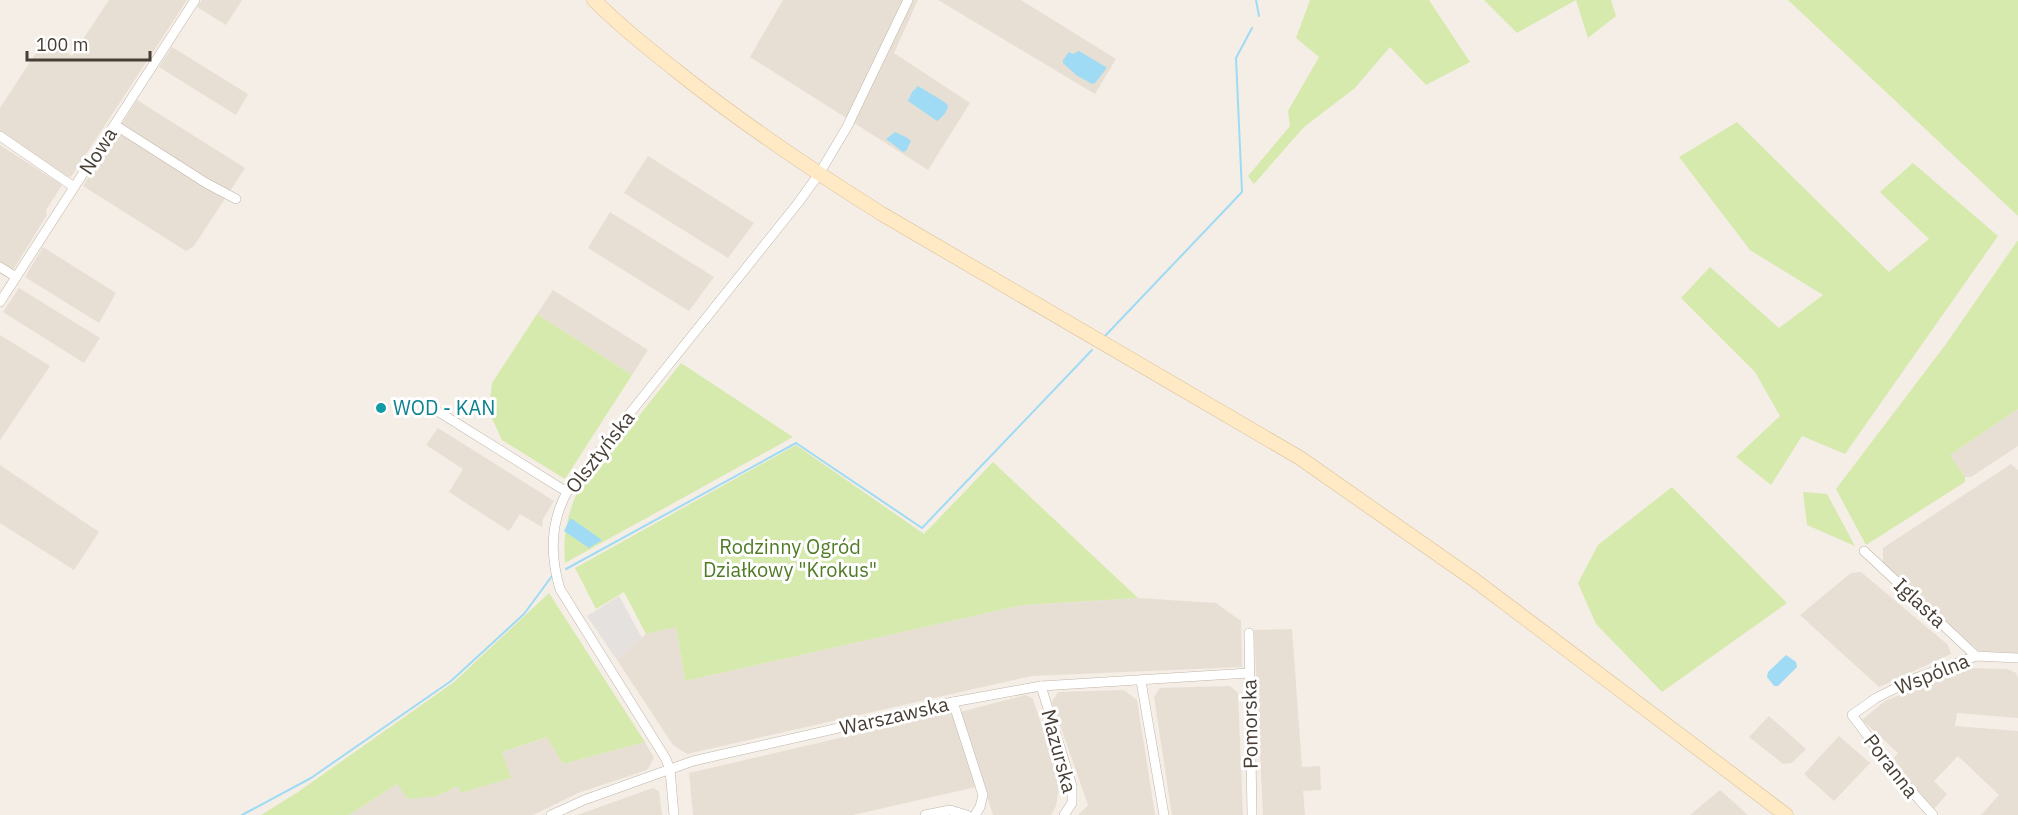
<svg xmlns="http://www.w3.org/2000/svg" width="2018" height="815" font-family="'IBM Plex Sans',sans-serif">
	<rect width="100%" height="100%" fill="#f4eee6"/>
	<g fill="#e8dfd4">
		<path d="M109,0H187L71,177L66,176L0,132V108L45,39L72,56Z"/>
		<path d="M202,0H242L226,25L197,7Z"/>
		<path d="M783,0H918L894,53L970,103L928,170L750,57Z"/>
		<path d="M938,0H1021L1116,59L1095,94Z"/>
		<path d="M172,47L248,94L236,115L159,67Z"/>
		<path d="M137,100L245,168L194,246L186,251L83,186Z"/>
		<path d="M0,145L62,185L46,210L47,215L13,270L0,262Z"/>
		<path d="M648,156L754,223L728,258L624,193Z"/>
		<path d="M610,212L714,277L689,311L588,248Z"/>
		<path d="M43,247L116,293L99,323L25,277Z"/>
		<path d="M19,288L100,338L84,363L3,312Z"/>
		<path d="M553,290L648,350L632,375L537,314Z"/>
		<path d="M0,335L50,366L0,440Z"/>
		<path d="M2018,409V446L1971,477H1965L1950,455Z"/>
		<path d="M438,428L554,501L543,519L542,527L520,514L509,531L449,492L463,469L426,445Z"/>
		<path d="M2011,464L2018,470V653L1979,651L1883,564V548Z"/>
		<path d="M0,465L99,532L74,570L0,523Z"/>
		<path d="M1861,572L1948,645L1951,654L1879,687L1800,615L1851,573Z"/>
		<path d="M1138,598L1216,603L1241,621L1242,667L1031,676L687,754L673,745L617,660L646,634L676,627L685,681L1023,605Z"/>
		<path d="M1292,629L1302,767L1320,766L1321,790L1303,791L1305,815H1263L1254,630Z"/>
		<path d="M1965,668L2007,669L2016,673L2018,679V718L1957,713L1955,726L2018,731V815H1981L1999,795L1958,756L1934,781L1947,794L1934,809L1890,762L1898,753L1862,720L1885,701Z"/>
		<path d="M1230,686L1238,693L1243,815H1172L1154,697L1160,688Z"/>
		<path d="M1124,690L1137,700L1155,815H1078L1088,805L1052,702L1058,692Z"/>
		<path d="M1026,695L1033,699L1060,782L1056,806L1051,815H993L960,712Z"/>
		<path d="M952,712L976,787L853,815H693L689,773Z"/>
		<path d="M1769,716L1806,749L1792,763L1783,764L1749,737Z"/>
		<path d="M1839,736L1870,763L1834,801L1804,774Z"/>
		<path d="M548,737L563,764L645,742L654,758L647,770L578,793L533,815H349L397,784L437,796L458,786L461,793L510,778L502,752Z"/>
		<path d="M653,788L659,791L662,815H577Z"/>
		<path d="M1720,790L1748,815H1690Z"/>
	</g>
	<g fill="#d6eaad">
		<path d="M1310,0H1429L1470,62L1426,85L1390,47L1355,88L1304,127L1254,184L1248,176L1290,126L1288,111L1319,57L1296,38Z"/>
		<path d="M1484,0H1611L1616,16L1588,38L1576,0L1517,33Z"/>
		<path d="M1788,0H2018V216Z"/>
		<path d="M1737,122L1889,272L1929,239L1880,192L1913,163L1998,236L1845,454L1802,436L1771,485L1736,457L1780,416L1755,372L1681,298L1710,267L1779,328L1823,295L1750,250L1679,157Z"/>
		<path d="M2018,240V409L1950,455L1965,477V482L1866,545L1836,489L1946,344Z"/>
		<path d="M537,314L632,375L565,479L502,440L489,412L492,383Z"/>
		<path d="M681,363L793,437L565,563C563,536 566,520 576,495Z"/>
		<path d="M796,445L924,534L993,462L1138,598L1023,605L685,681L676,627L646,634L624,592L596,609L575,568Z"/>
		<path d="M1672,487L1787,603L1662,692L1596,624L1578,583L1598,545Z"/>
		<path d="M1803,492L1827,494L1855,546L1807,525Z"/>
		<path d="M549,593L645,742L563,764L547,737L502,752L511,778L461,793L458,786L437,796L408,799L397,784L349,815H261L298,792L454,682Z"/>
	</g>
	<path fill="#e5e1de" d="M619,596L642,638L617,660L587,616Z"/>
	<g fill="#9fdbf4">
		<path d="M1079,51L1106,67V69L1095,83L1092,84L1076,75L1063,63V60L1069,52L1073,54Z"/>
		<path d="M918,86L946,103L948,106C946,113 943,117 937,121L908,101L912,92Z"/>
		<path d="M895,132L906,137L911,141L906,151L903,152L886,139Z"/>
		<path d="M570,519H572L602,540L589,548L564,531Z"/>
		<path d="M1786,655L1796,662L1797,667L1778,686H1774L1767,677L1768,672Z"/>
	</g>
	<g fill="none" stroke-linecap="round" stroke-linejoin="round">
		<g stroke="#9fdbf4" stroke-width="2">
			<path d="M1256,0L1259,16"/>
			<path d="M1105,336L1242,192L1236,58L1252,28"/>
			<path d="M566,569L796,443L922,528L1092,350"/>
			<path d="M242,815L311,778L451,681L524,614L552,576"/>
		</g>
		<defs>
			<g id="street">
				<path d="M115,125L206,183L236,199"/>
				<path d="M0,136L74,187"/>
				<path d="M0,267L16,277"/>
				<path d="M0,302L195,0"/>
				<path d="M439,412L567,492"/>
				<path d="M1864,551L1976,656"/>
				<path d="M1249,633L1252,815"/>
				<path d="M1141,681L1164,815"/>
				<path d="M1041,686L1072,786V803L1064,815"/>
				<path d="M953,702L983,795L980,807L975,815"/>
				<path d="M551,815L584,800L693,761L953,702L1041,686L1249,673"/>
				<path d="M674,815L670,770L666,759L560,589C550,556 550,523 567,492L798,203L819,174L847,127L908,0"/>
				<path d="M925,815L950,810L967,815"/>
				<path d="M1933,815L1898,776L1852,715L1876,698L1916,678L1976,656L2018,658"/>
			</g>
			<path id="secondary" d="M594,0C620,26 649,49 678,72C743,124 812,170 882,214L1300,458L1473,579L1786,815"/>
		</defs>
		<use href="#street" stroke="#c0b5a8" stroke-width="10"/>
		<use href="#secondary" stroke="#d7bd94" stroke-width="15"/>
		<use href="#street" stroke="#fff" stroke-width="9"/>
		<use href="#secondary" stroke="#ffeac5" stroke-width="14"/>
	</g>
	<circle fill="#0f9aa8" stroke="#fff" stroke-width="2" cx="381" cy="408" r="6"/>
	<g text-anchor="middle" stroke-width="6" stroke-linejoin="round" paint-order="stroke">
		<g font-size="20" fill="#473e35" stroke="#fff">
			<text transform="translate(98 151) rotate(-57)" y="7">Nowa</text>
			<text transform="translate(600 452) rotate(-52)" y="7">Olsztyńska</text>
			<text transform="translate(1920 603) rotate(43)" y="7">Iglasta</text>
			<text transform="translate(1932 674) rotate(-22)" y="7">Wspólna</text>
			<text transform="translate(894 716) rotate(-13)" y="7">Warszawska</text>
			<text transform="translate(1250 724) rotate(-91)" y="7">Pomorska</text>
			<text transform="translate(1059 751) rotate(75)" y="7">Mazurska</text>
			<text transform="translate(1891 766) rotate(52)" y="7">Poranna</text>
		</g>
		<g font-size="20" fill="#0d838f" stroke="#fff" text-anchor="start">
			<text x="393" y="415">WOD - KAN</text>
		</g>
		<g font-size="20" fill="#507c25" stroke="#fff">
			<text x="790" y="554">Rodzinny Ogród<tspan x="790" dy="23">Działkowy "Krokus"</tspan></text>
		</g>
	</g>
	<path d="M27 51v9h123v-9" fill="none" stroke="#473e35" stroke-width="3"/>
	<text x="36" y="51" font-size="18" fill="#473e35" stroke="#ffffff" stroke-width="4.5" paint-order="stroke">100 m</text>
</svg>
